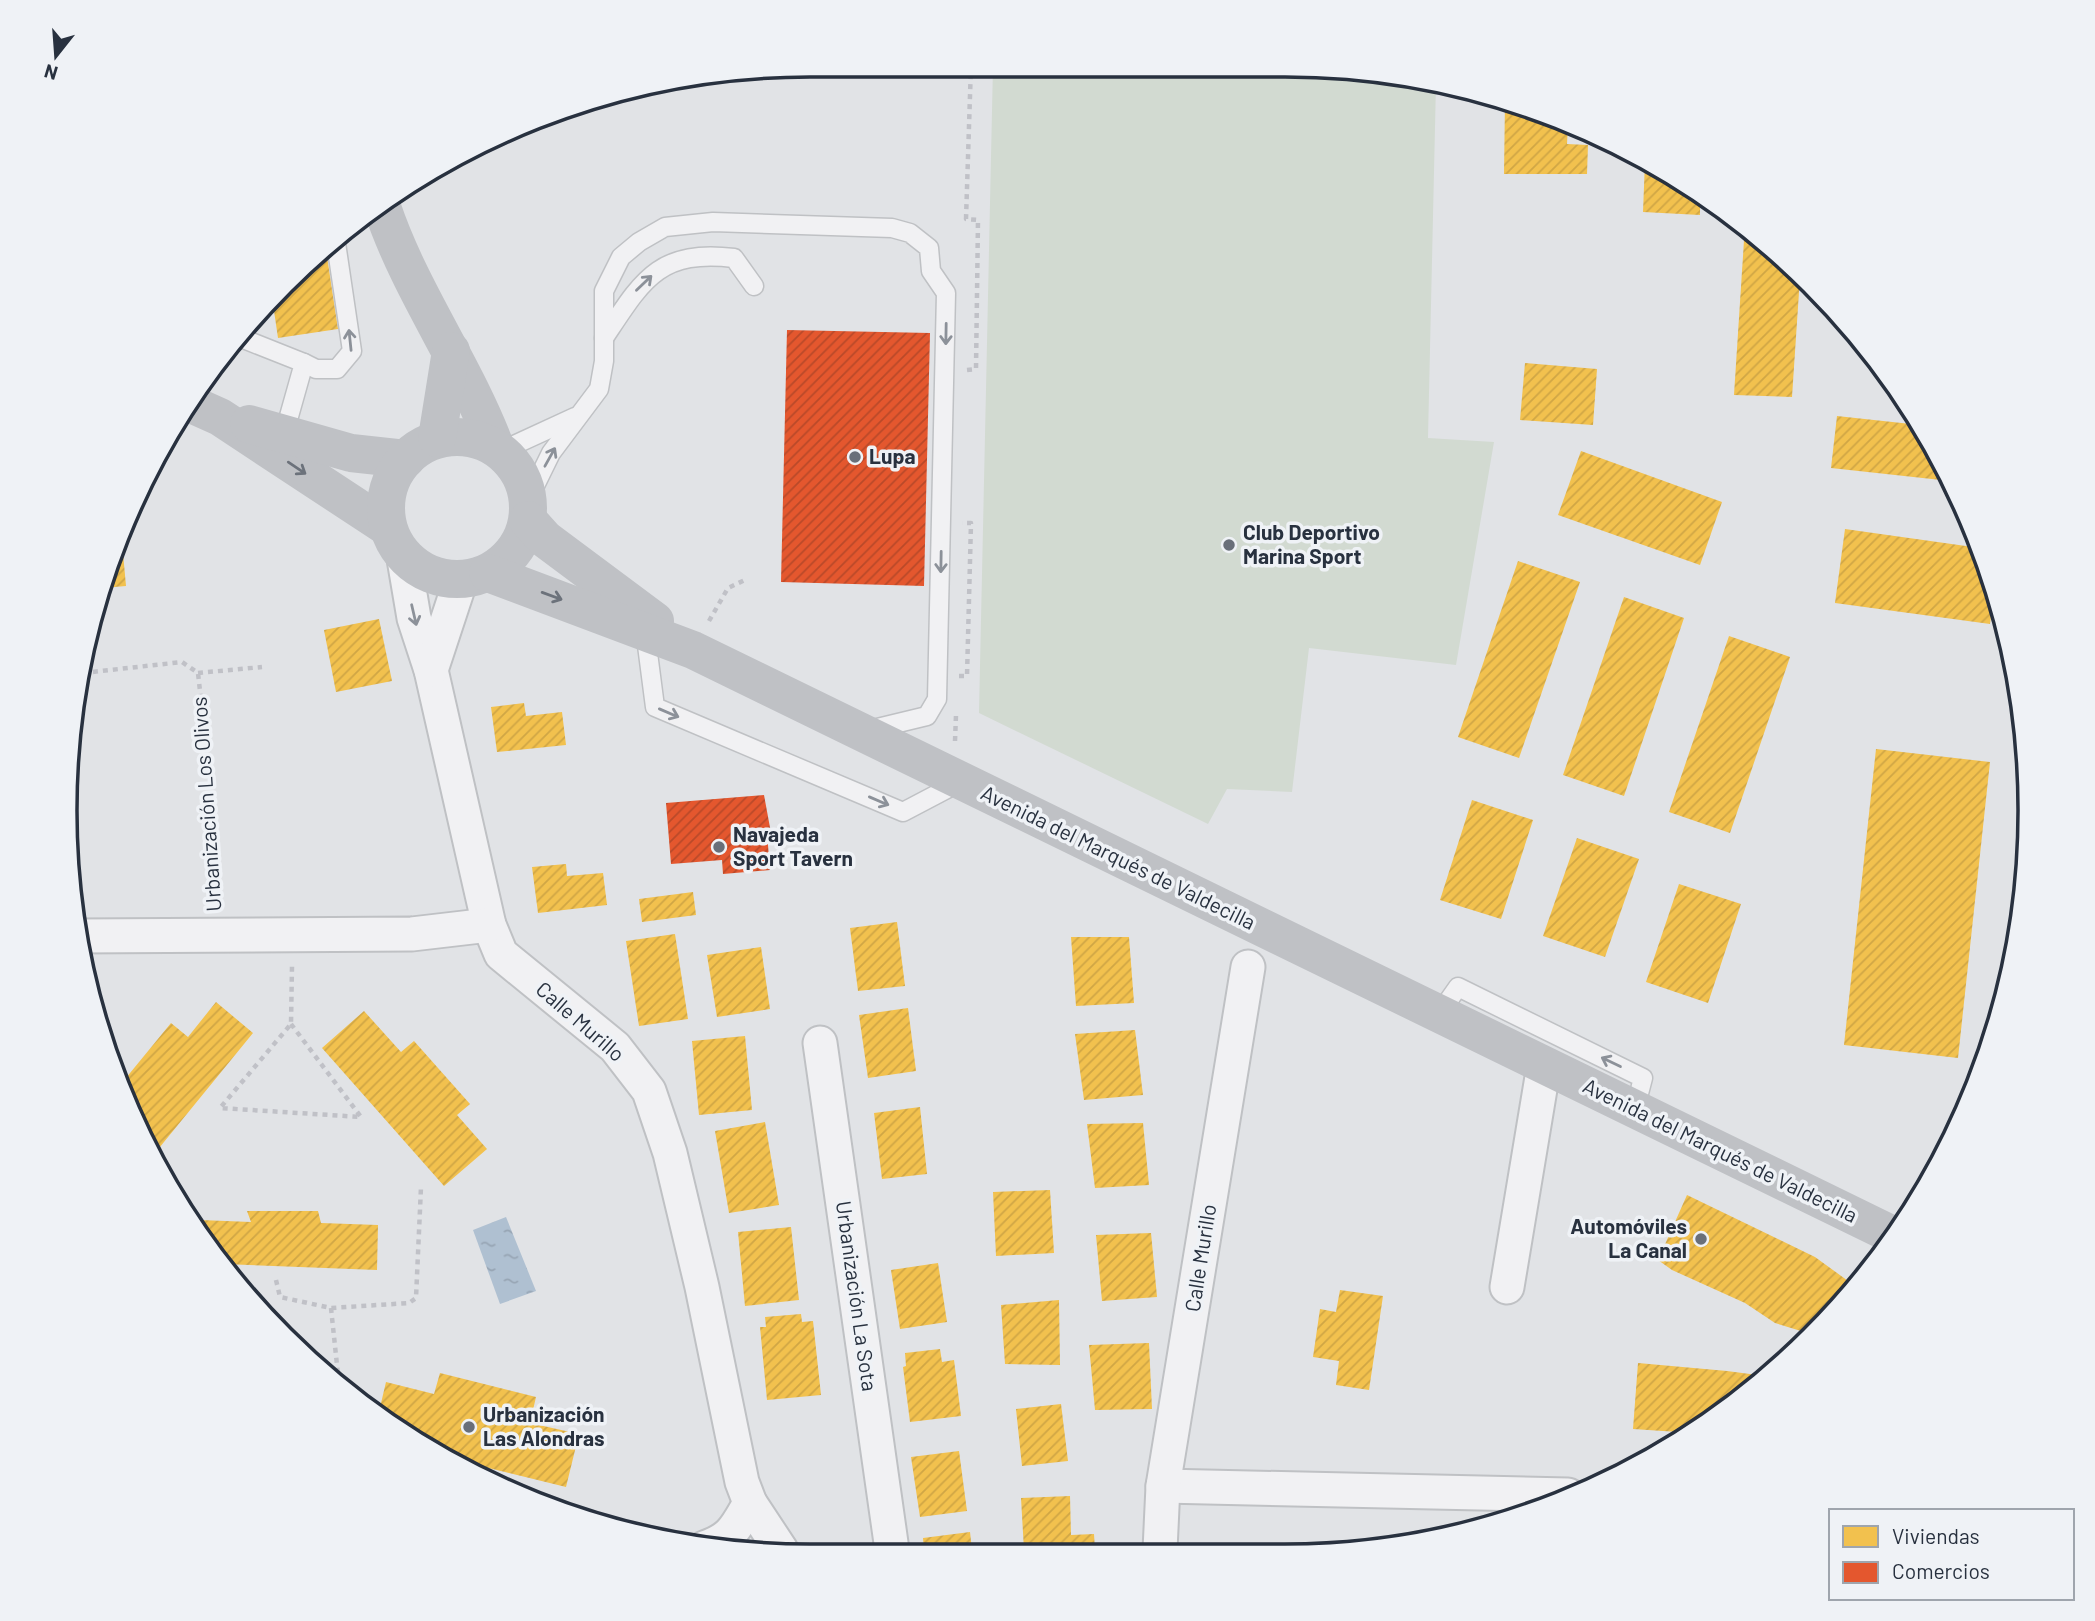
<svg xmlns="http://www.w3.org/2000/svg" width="2095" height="1621" font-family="Barlow,sans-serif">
	<defs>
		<pattern id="water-ripples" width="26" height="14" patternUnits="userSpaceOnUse" patternTransform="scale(1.75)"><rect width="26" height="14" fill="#afc0d1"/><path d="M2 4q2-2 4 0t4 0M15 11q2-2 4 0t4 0" fill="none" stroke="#97a5b4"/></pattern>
		<pattern id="homes-hatch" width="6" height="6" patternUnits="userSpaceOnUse" patternTransform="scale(1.75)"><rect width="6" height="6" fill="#f2c14e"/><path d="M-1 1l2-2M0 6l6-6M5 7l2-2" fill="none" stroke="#d0a645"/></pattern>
		<pattern id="shops-hatch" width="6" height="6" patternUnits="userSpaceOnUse" patternTransform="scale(1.75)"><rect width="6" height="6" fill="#e4572e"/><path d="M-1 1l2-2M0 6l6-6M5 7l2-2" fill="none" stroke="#b94929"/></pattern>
	</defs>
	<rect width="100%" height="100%" fill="#e1e3e6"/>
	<path fill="#d2dad1" d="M993,65L1333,66L1436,83L1428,438L1494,442L1456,665L1309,648L1292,792L1227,789L1208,824L979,713Z"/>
	<path fill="url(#water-ripples)" d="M506,1217L536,1291L500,1304L473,1230Z"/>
	<g fill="url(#homes-hatch)">
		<path d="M1505,101L1568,124L1567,144L1588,145L1587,174H1504Z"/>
		<path d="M1645,161L1700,195V215L1643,212Z"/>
		<path d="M1745,225L1800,277L1792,397L1734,395Z"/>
		<path d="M326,250L338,329L278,338L272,297L283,283Z"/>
		<path d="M1525,363L1597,369L1593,425L1520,420Z"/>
		<path d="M1837,416L1920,425L1950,481L1831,468Z"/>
		<path d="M1581,451L1722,502L1700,565L1558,515Z"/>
		<path d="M1845,529L1980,548L1994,593L1990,624L1835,603Z"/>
		<path d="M122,542L126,586L103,588Z"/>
		<path d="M1518,561L1580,582L1519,758L1458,737Z"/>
		<path d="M1624,597L1684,618L1624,796L1563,775Z"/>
		<path d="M379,619L392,681L336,692L324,630Z"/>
		<path d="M1729,636L1790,657L1730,833L1669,812Z"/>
		<path d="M524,703L526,716L562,712L566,745L497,752L491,707Z"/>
		<path d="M1876,749L1990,762L1958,1058L1844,1045Z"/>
		<path d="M1472,800L1533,820L1501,919L1440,900Z"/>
		<path d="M1577,838L1639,859L1605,957L1543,936Z"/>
		<path d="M566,864L567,876L603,873L607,905L538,913L532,867Z"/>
		<path d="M1679,884L1741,904L1708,1003L1646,982Z"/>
		<path d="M693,892L696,915L642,922L639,899Z"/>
		<path d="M897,922L905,986L858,991L850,928Z"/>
		<path d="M675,934L688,1019L639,1026L626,941Z"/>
		<path d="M1071,937H1129L1134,1003L1076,1006Z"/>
		<path d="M761,947L770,1009L717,1017L707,955Z"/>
		<path d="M216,1002L253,1033L155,1153L121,1084L171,1023L188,1037Z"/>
		<path d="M908,1008L916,1071L868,1078L859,1015Z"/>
		<path d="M364,1011L401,1052L414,1041L470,1104L457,1115L487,1149L444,1186L322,1048Z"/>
		<path d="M1135,1030L1143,1095L1084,1100L1075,1034Z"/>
		<path d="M745,1036L752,1110L699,1115L692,1041Z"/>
		<path d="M920,1107L927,1174L882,1179L874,1113Z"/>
		<path d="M765,1122L779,1205L729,1213L715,1131Z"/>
		<path d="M1143,1123L1149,1185L1095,1188L1087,1124Z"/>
		<path d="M1050,1190L1054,1253L996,1256L993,1192Z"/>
		<path d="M1687,1195L1815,1257L1855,1286L1814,1335L1775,1323L1745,1303L1672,1270L1658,1260Z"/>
		<path d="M247,1211H318L321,1223L378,1225L377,1270L223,1264L200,1236V1220L251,1222Z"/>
		<path d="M791,1227L799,1300L745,1306L738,1232Z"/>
		<path d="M1151,1233L1157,1297L1102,1301L1096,1235Z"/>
		<path d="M938,1263L947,1322L900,1329L891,1270Z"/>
		<path d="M1340,1290L1383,1296L1369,1390L1336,1385L1339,1361L1313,1357L1320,1309L1336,1312Z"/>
		<path d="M1059,1300L1060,1365L1005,1364L1001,1305Z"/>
		<path d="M801,1314L802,1322L813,1321L821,1395L767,1400L760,1327H766L765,1317Z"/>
		<path d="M1149,1343L1152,1409L1095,1410L1089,1345Z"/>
		<path d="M940,1349L942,1362L954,1360L961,1416L910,1422L903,1367L906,1366L905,1353Z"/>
		<path d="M1638,1363L1727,1371L1765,1376L1693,1433L1633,1429Z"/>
		<path d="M440,1373L536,1397L530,1423L579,1434L566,1487L448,1458L397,1431L378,1416L386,1382L434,1394Z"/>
		<path d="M1061,1404L1068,1461L1022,1466L1016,1409Z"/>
		<path d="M959,1451L967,1511L920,1517L911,1457Z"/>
		<path d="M1070,1496L1071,1535L1094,1534L1095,1550H1024L1021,1498Z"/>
		<path d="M970,1532L972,1550H924L923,1538Z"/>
	</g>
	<g fill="url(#shops-hatch)">
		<path d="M787,330L930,333L924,586L781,582Z"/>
		<path d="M764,795L771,833H767L770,870L723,874L722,860L671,864L666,803Z"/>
	</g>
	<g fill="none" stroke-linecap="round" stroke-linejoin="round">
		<defs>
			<g id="lane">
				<path d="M241,338L304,363L284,434"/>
				<path d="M604,338C642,281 658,249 734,258L754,286"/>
				<path d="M304,363L316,369H337L352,351L336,243"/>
				<path d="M501,451L575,417"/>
				<path d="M529,498L551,453L599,389L604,361V291L621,257L639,242L665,227L713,222L892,228L910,233L929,248L931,271L946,293L937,699L927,716L869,730"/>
				<path d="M645,630L655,707L903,812L962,781"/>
				<path d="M1439,1014L1458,987L1643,1078L1635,1109"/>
			</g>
			<g id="street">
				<path d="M404,559L414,618L431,670L489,925L501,954L615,1047L649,1091L670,1153L702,1287L742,1482L750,1503L781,1550"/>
				<path d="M431,670L461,579"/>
				<path d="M77,936L412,934L489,925"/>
				<path d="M820,1043L892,1550"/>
				<path d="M1507,1287L1544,1065"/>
				<path d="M1163,1486L1568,1495"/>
				<path d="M704,1548C732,1539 736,1527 750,1503"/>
				<path d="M1160,1550L1163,1486L1248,967"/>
			</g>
		</defs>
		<use href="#lane" stroke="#bfc1c4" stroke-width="21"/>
		<use href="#street" stroke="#bfc1c4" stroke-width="37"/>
		<g stroke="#c0c1c7" stroke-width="4.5" stroke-dasharray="5 5" stroke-linecap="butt">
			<path d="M967,370L976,369L978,220L966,219L971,65"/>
			<path d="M709,621L728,588L747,579"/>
			<path d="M83,673L182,662L198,673L210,780L215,905"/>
			<path d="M198,673L262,667"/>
			<path d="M959,676H967L971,523H962"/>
			<path d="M955,741L956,715"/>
			<path d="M291,1024L361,1117L220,1108L291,1024L292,966"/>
			<path d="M276,1280L280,1297L331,1308L409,1303L416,1298L421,1187"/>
			<path d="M331,1308L339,1384"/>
		</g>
		<use href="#lane" stroke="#f1f1f3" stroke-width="18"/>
		<use href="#street" stroke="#f1f1f3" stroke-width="33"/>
		<g stroke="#bfc1c5" stroke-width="38">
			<path d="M382,207C410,291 464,364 495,446"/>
			<path d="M191,404L220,417L387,527"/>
			<path d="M249,424L351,453L406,459"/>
			<circle cx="457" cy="508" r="71"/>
			<path d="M437,438L451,351"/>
			<path d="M528,520L545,539L655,621"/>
			<path d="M488,573L693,650L1895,1236"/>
		</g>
	</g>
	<defs><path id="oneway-shaft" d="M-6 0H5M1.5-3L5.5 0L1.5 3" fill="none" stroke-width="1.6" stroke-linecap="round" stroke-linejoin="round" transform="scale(1.75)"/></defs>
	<g stroke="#8c9199">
		<use href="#oneway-shaft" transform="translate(644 283) rotate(-44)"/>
		<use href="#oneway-shaft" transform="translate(946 334) rotate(91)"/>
		<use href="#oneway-shaft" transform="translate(350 340) rotate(-96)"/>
		<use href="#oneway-shaft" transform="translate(550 457) rotate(-61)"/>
		<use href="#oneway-shaft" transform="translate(941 562) rotate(91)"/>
		<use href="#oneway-shaft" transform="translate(414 615) rotate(77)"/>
		<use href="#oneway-shaft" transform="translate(669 713) rotate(23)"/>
		<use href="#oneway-shaft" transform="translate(879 801) rotate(23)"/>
		<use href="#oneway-shaft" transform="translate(1611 1062) rotate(-154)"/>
	</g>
	<g stroke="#6c727b">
		<use href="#oneway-shaft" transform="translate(297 468) rotate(34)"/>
		<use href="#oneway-shaft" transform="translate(552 596) rotate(20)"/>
	</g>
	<g fill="#696f79" stroke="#eff2f6" stroke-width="2.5">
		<circle cx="855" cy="457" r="7"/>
		<circle cx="1229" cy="545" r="7"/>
		<circle cx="719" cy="847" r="7"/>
		<circle cx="1701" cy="1239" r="7"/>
		<circle cx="469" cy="1427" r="7"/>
	</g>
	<g text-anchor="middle" stroke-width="7" stroke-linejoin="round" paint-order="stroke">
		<g font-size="21" font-weight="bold" fill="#28313f" stroke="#eff2f6" text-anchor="start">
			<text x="869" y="464">Lupa</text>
			<text x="1243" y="540">Club Deportivo<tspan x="1243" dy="24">Marina Sport</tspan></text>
			<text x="733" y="842">Navajeda<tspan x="733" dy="24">Sport Tavern</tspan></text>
			<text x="1687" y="1234" text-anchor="end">Automóviles<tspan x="1687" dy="24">La Canal</tspan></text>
			<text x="483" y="1422">Urbanización<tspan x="483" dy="24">Las Alondras</tspan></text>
		</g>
		<g font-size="21" fill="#28313f" stroke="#eff2f6">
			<text transform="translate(207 804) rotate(-94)" y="7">Urbanización Los Olivos</text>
			<text transform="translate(1118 858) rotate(26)" y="7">Avenida del Marqués de Valdecilla</text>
			<text transform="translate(580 1022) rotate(41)" y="7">Calle Murillo</text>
			<text transform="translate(1720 1151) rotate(26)" y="7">Avenida del Marqués de Valdecilla</text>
			<text transform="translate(1201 1258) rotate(-81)" y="7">Calle Murillo</text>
			<text transform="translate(856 1296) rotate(82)" y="7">Urbanización La Sota</text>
		</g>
	</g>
	<path d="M0 0H2095V1621H0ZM810 77H1285A733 733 0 0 1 2018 810V811A733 733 0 0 1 1285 1544H810A733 733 0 0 1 77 811V810A733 733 0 0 1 810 77Z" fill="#eff2f6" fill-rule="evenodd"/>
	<path fill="none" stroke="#28313f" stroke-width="3.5" d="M810 77H1285A733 733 0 0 1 2018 810V811A733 733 0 0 1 1285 1544H810A733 733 0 0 1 77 811V810A733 733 0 0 1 810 77Z"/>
	<rect x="1829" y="1509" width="245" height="91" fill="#eff2f6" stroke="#9fa5ad" stroke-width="2"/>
	<rect x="1843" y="1526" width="35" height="21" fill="#f2c14e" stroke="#9fa5ad" stroke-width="2"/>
	<text x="1892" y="1544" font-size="21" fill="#28313f">Viviendas</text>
	<rect x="1843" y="1562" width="35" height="21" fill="#e4572e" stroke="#9fa5ad" stroke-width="2"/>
	<text x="1892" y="1579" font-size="21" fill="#28313f">Comercios</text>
	<g transform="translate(56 56) rotate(197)" stroke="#eff2f6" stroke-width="5" paint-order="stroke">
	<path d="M0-5L12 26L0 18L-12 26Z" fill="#28313f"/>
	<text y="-10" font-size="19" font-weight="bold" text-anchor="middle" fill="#28313f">N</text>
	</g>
</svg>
